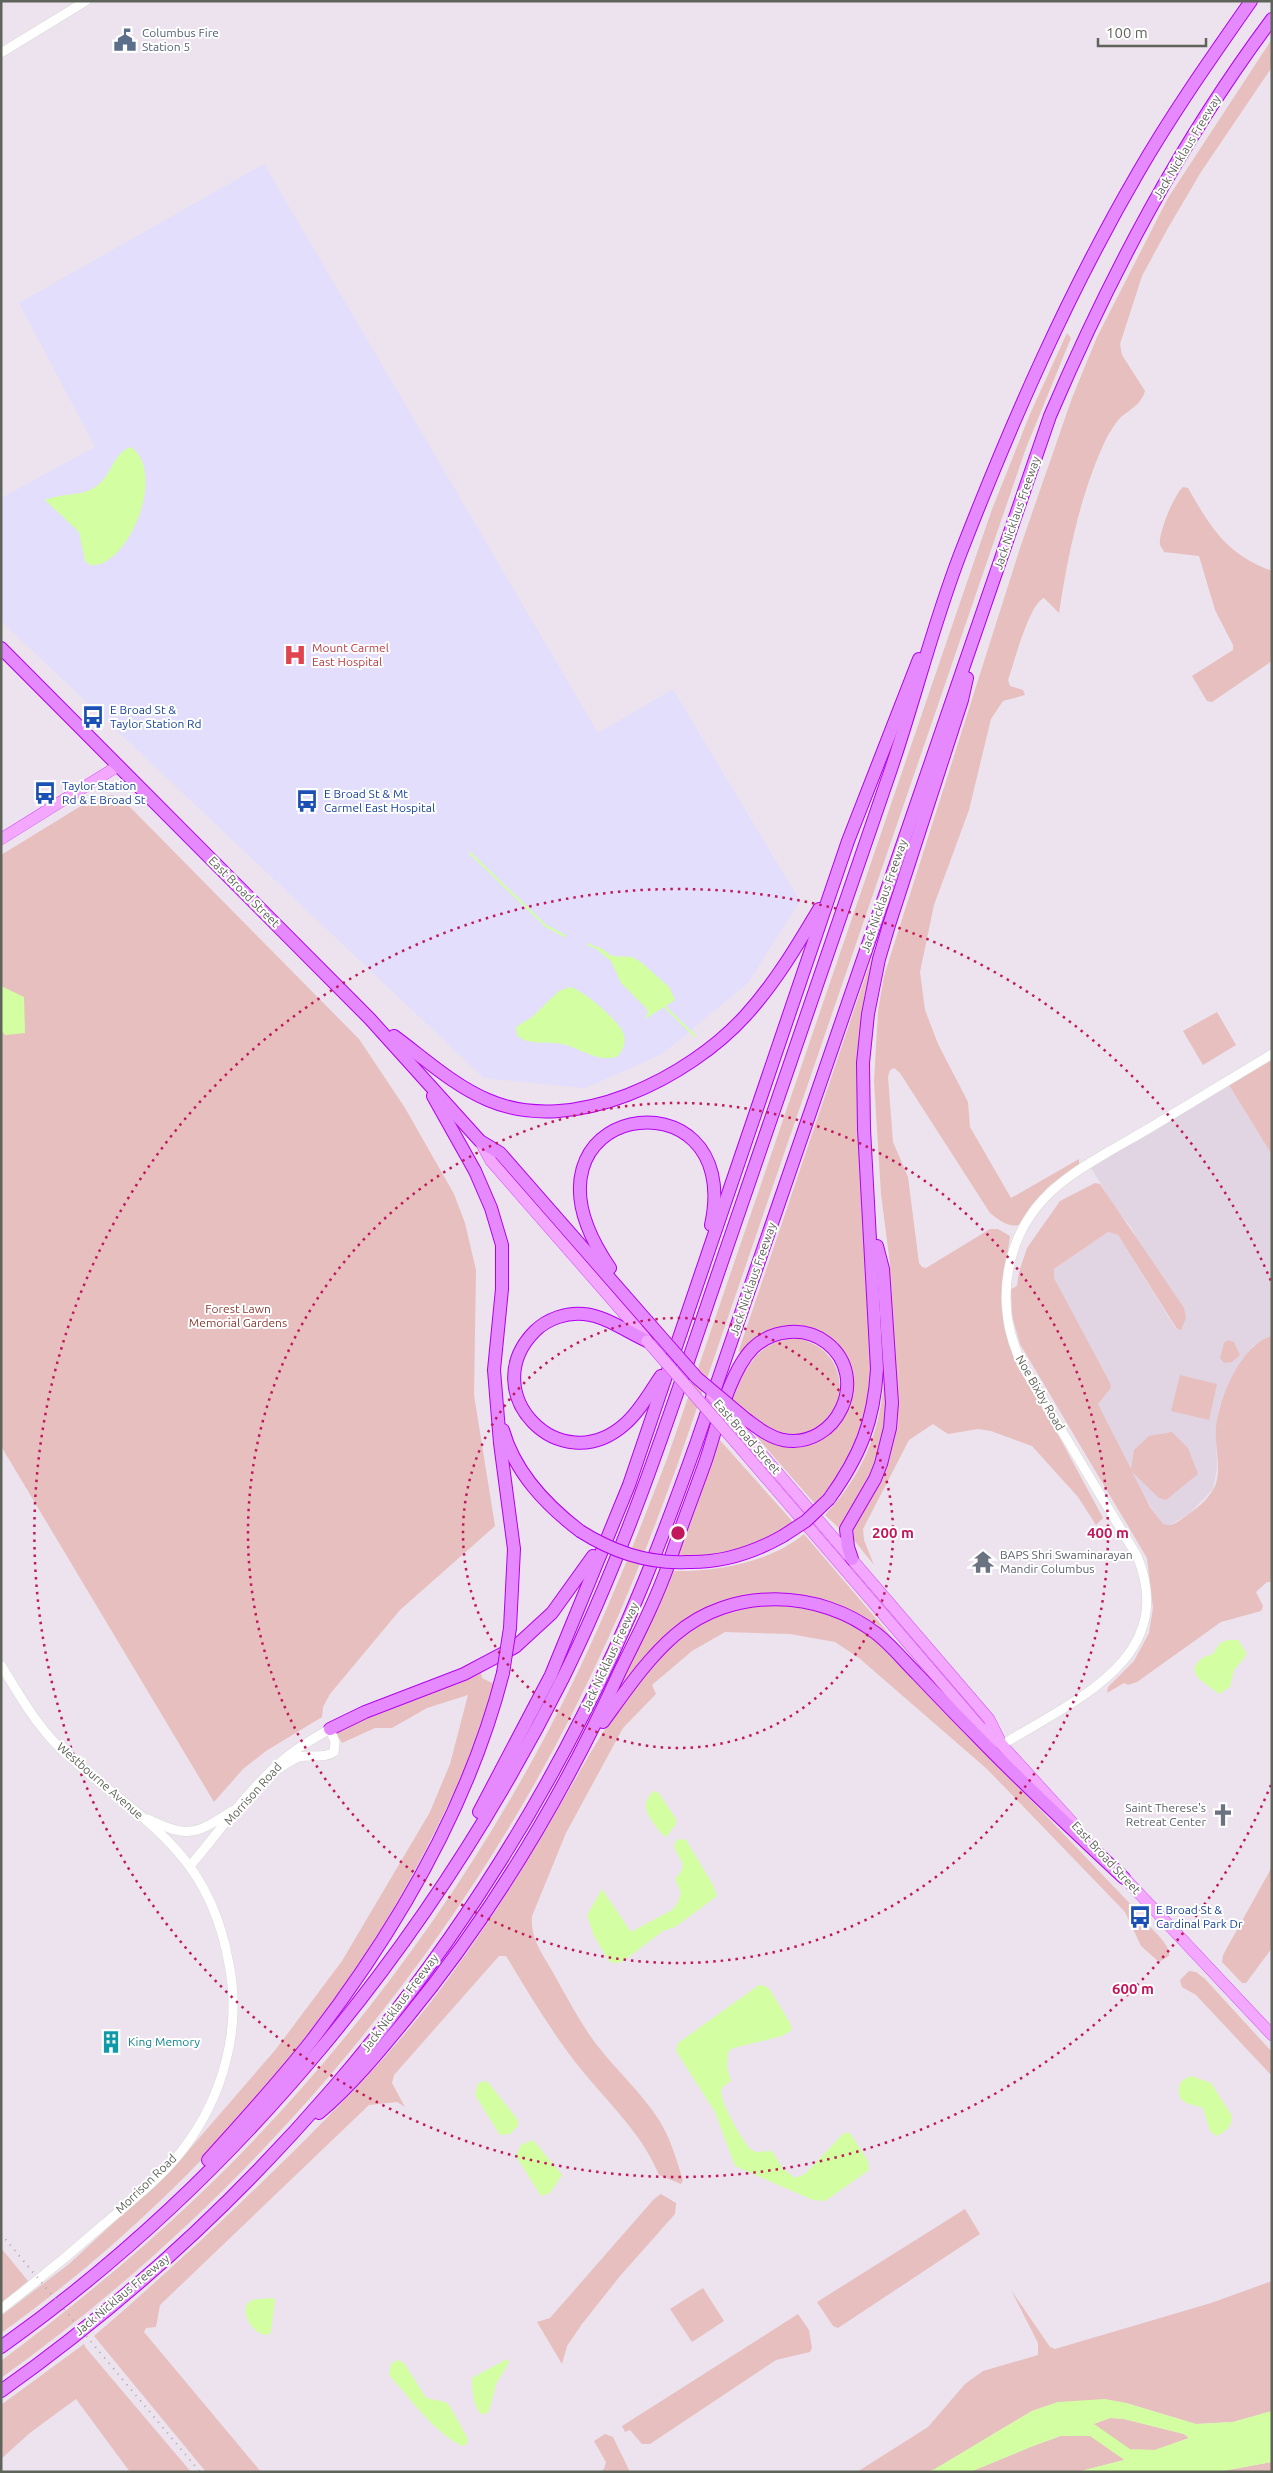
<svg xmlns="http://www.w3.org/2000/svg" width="1273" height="2473" font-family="Ubuntu,sans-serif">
	<rect width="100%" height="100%" fill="#ece3ee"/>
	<path fill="#e1d5e4" d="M1229,1085L1272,1155V1336L1253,1346L1229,1383L1219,1408L1216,1428L1217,1469L1213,1489L1189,1514L1168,1526L1162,1524L1142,1493L1098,1404L1111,1388L1054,1278V1269L1108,1232L1118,1235L1176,1329L1181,1330L1131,1227L1117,1210L1091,1168Z"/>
	<path fill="#e2defc" d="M264,164L598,733L673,689L800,901L748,983L662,1054L585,1088L484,1078L1,621V498L95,447L19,303Z"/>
	<g fill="#e7bfbe">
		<path d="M1272,39V67L1201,172L1168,228L1142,276L1120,344L1122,355L1145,391C1142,404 1129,410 1120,418C1115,423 1111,431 1107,437C1081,491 1068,554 1059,613L1044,598C1029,604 1014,663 1008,680L1010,686L1023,690L1025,695L1003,701L991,719L969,810L934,905L920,972L925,1010L938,1044L968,1102L970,1127L1011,1198L1079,1159V1164L1049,1186L1031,1206L1019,1225C1008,1228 998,1219 990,1213L900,1073L894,1068L890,1070L888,1077L893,1142L908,1177L919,1263L922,1267L926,1268L990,1229H998L1010,1236L1001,1299L1004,1327L1009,1344L1103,1518L1096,1525L1078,1497L1032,1446L991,1431L978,1429L948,1434L933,1424L909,1440L863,1529L864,1540L874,1565L853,1539L851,1528L887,1461L890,1264L881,1194L874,1081L878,1011L884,976L1021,545L1072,398L1097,337L1168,198Z"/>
		<path d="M1067,333L1071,338L1026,448L677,1466C655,1525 633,1585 606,1643C475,1933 260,2192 1,2378V2361C70,2309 136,2255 198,2196C352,2049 481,1871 574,1680C609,1608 638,1534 667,1459L991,512L1030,414Z"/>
		<path d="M1183,487L1188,488C1211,528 1226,554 1272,571V661L1212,702L1207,701L1192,676L1233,650V645L1215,610L1199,556L1164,552C1163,549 1161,547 1160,545C1158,533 1174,495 1183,487Z"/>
		<path d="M112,795L124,801L359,1039L405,1108L454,1194L465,1223L476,1270L474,1395L495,1526L400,1610L330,1694L323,1707L322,1717L266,1751L243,1769L214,1802L1,1446V855L94,798Z"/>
		<path d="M874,951L876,952L868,987L872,1361C869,1421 856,1460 815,1504L755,1435L777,1444L835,1428L845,1413L848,1365L801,1329L740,1354L739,1350Z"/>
		<path d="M1217,1012L1236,1045L1203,1065L1183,1031Z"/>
		<path d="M1272,1060V1155L1229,1085Z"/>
		<path d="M1095,1183L1100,1184L1184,1308L1186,1318L1181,1330L1177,1329L1118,1235L1108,1232L1054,1269V1278L1110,1383L1111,1388L1098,1404L1131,1469L1134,1450L1149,1436L1172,1432L1188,1448L1198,1474L1166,1500L1159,1498L1132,1472L1150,1507L1163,1524C1171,1527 1176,1523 1183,1518C1194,1511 1208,1500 1214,1488C1223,1471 1214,1446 1216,1427C1219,1398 1241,1344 1272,1336V1582H1267L1256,1592L1263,1606L1261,1611L1221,1622L1137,1682L1128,1685L1124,1683L1107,1693L1108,1687L1134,1661L1149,1633L1153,1608L1147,1558L1020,1344L1012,1316L1011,1289L1017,1286L1019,1272L1027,1248L1060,1201Z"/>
		<path d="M797,1338C869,1354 842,1454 775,1433C761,1429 742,1409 732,1399C745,1368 759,1339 797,1338Z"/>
		<path d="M1228,1340L1234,1342L1240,1355L1232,1362L1224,1363L1220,1358L1224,1343Z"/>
		<path d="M1180,1375L1217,1384L1209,1420L1171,1411Z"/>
		<path d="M884,1378L887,1414L872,1475L841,1530L825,1515C862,1476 881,1431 884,1378Z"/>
		<path d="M718,1438L793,1522C759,1548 719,1555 678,1557Z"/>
		<path d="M804,1534L920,1670L833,1605L718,1606L618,1691L672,1571C716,1572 769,1563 804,1534Z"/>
		<path d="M787,1603L836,1615L882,1644L1137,1911L1135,1913C1144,1922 1172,1944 1169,1956L1159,1962L1141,1946L1125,1912L987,1769L859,1658L835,1642L790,1634L725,1632L692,1651L652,1685L656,1694L623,1728L566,1833L532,1916C530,1937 541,1952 551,1969C565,1994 579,2021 596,2044C616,2070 641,2092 659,2120C671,2139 676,2159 683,2180L681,2184L659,2175C642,2133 608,2103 580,2068C552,2033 529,1994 506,1956H499L394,2075L392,2083L405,2107L397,2102L369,2105L160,2305L156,2327L146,2328L144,2332L261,2472H206L94,2336C164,2276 231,2213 296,2149C351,2094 406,2038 451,1975C492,1919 528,1860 563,1800C594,1748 622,1694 665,1651C704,1613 736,1607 787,1603Z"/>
		<path d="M481,1673L482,1678L494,1684C489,1701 485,1719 479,1736C468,1766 453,1794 439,1823C342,2024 182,2204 1,2333V2316L69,2264L175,2166L276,2049L342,1961L430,1812L450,1764L468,1695L427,1708L392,1728H375L342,1743L335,1731L376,1712Z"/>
		<path d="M1272,1867V1948L1246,1983H1242L1222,1962L1223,1955Z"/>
		<path d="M1189,1971L1196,1972L1205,1979L1272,2052V2076L1196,1995L1182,1987L1180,1980Z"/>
		<path d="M661,2194L676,2203L675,2214L620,2276L582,2324L567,2346L562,2364L537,2322L550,2318L654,2199Z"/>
		<path d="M965,2209L980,2234L838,2328L833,2326L817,2302Z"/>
		<path d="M1,2248L28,2281L1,2303Z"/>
		<path d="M1272,2281V2411L1233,2422L1196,2424L1126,2403L1058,2402L1032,2411L935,2469L926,2472H857L928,2427L965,2384L983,2371L1038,2355V2343L1011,2290L1050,2347L1055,2349L1211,2303Z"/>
		<path d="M703,2288L724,2321L692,2342L670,2309Z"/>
		<path d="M798,2314L809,2330L812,2348L810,2352L776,2360L650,2444H642L630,2430L625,2432L622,2426Z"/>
		<path d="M84,2344L86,2348L191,2472H130L76,2399L31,2432L1,2459V2405Z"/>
		<path d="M1110,2418L1124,2419L1184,2434L1189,2438L1132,2458L1077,2472H970L1033,2446Z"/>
		<path d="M605,2434L613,2437L630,2472H600L604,2469L606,2462L594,2441Z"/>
		<path d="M1272,2462V2472H1217L1266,2463Z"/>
	</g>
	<g fill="#d3ffa2">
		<path d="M131,447C168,473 127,570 90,565L85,561L79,532L45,500C61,493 84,497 98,485C112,474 113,453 131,447Z"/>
		<path d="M594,947H599L612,956L632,957L642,963L669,987L675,1000L645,1019L648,1012L646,1008L621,983L611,961Z"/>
		<path d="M1,986L24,997L25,1033L5,1035L1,1030Z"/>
		<path d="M570,987C583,990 621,1022 624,1035C626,1044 623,1049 618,1056C599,1064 581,1048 562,1044C548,1041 528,1046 517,1035L516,1027L532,1017L559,991Z"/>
		<path d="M1228,1640H1238L1246,1652L1245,1657L1234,1670L1230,1687L1219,1694L1198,1678L1194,1670C1196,1661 1204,1656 1213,1654L1220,1643Z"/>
		<path d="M654,1791L658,1792L676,1819V1824L666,1837C661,1834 658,1830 655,1825C645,1812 641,1803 654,1791Z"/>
		<path d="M681,1839L686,1840L713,1885L717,1896L675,1927L663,1931L622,1962L614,1963L609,1961L594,1936L587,1915L602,1889L631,1932L672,1910L677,1904L681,1893L675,1879C691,1861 678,1863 674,1845L677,1840Z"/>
		<path d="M759,1985L765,1986L770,1990L790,2023L792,2030L782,2036L733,2048L728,2052L727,2068L731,2081C726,2084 721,2087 721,2092C721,2103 742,2140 750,2149L756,2152L772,2151L783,2169L795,2178L805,2174L844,2133H850L868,2161L869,2170L825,2201L813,2200L735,2166L715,2112L676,2051L678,2043Z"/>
		<path d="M1191,2076L1211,2083L1232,2116C1232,2126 1226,2132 1216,2136L1210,2131L1203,2108C1194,2104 1188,2106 1180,2098C1177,2086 1179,2081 1191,2076Z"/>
		<path d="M487,2081L518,2120V2126L510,2134L500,2135L475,2095L478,2083Z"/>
		<path d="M533,2140L562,2175L550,2193L541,2196L516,2156L521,2145Z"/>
		<path d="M273,2298L275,2300L271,2331L268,2335C251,2336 236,2305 253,2300C259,2298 267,2299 273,2298Z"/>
		<path d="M507,2359L509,2362L496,2384L489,2411L485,2414H481C473,2406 472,2389 472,2378Z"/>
		<path d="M397,2360L404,2363L426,2398L445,2402L449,2405L468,2439L467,2444L463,2446C436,2435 409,2397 389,2375L391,2364Z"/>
		<path d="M1105,2399L1126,2403L1196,2424L1233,2422L1272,2411V2462L1217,2472H1077L1132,2458L1189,2438L1184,2434L1124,2419L1110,2418L1033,2446L970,2472H926L935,2469L1032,2411L1058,2402Z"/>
	</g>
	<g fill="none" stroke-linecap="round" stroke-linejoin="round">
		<g stroke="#d3ffa2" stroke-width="2">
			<path d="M470,853L546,926L565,936"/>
			<path d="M588,944L594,947"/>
			<path d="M664,1006L695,1036"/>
		</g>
		<path stroke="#d3ffa2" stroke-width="12" d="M1061,2430H1092L1128,2455L1156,2456"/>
		<defs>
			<g id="minor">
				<path d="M1,53L86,1"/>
				<path d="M1,1665C18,1693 35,1723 58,1746C96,1784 144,1812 179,1853C206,1884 222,1924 229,1964C242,2029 223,2096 184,2148C162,2177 131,2201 103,2225C70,2254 36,2282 1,2309"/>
				<path d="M1002,1745C1072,1701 1180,1659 1137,1556L1024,1368C991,1305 1004,1228 1061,1183C1087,1162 1119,1146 1148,1129C1189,1104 1230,1079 1272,1054"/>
				<path d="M148,1819C189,1839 196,1834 234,1810"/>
				<path d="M190,1866C219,1832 247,1791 282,1761C296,1748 313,1739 330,1729L335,1742L334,1752C325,1759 311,1754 299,1757C288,1761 276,1771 266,1778"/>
			</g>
			<g id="major">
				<path d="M1,839L118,766"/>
				<path d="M480,1141L491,1161L647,1340"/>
				<path d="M741,1430L989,1719L1000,1741"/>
				<path d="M737,1444L980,1727L1002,1745L1072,1822"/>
				<path d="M1119,1872L1272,2035"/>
			</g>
			<g id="highway">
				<path d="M1,648L370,1019L480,1141L500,1153L647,1321"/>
				<path d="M394,1036C424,1058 453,1085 488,1100C573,1137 689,1078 746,1015C775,983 797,946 819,909"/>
				<path d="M433,1096L475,1171L491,1208L502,1245V1289L494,1370L500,1443L514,1549L510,1628"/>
				<path d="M610,1268C496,1102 746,1065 711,1225"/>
				<path d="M647,1341C627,1332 606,1316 584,1314C567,1312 547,1319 535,1331C474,1392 560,1482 625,1424C640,1411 650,1392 661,1376"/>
				<path d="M503,1430C515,1473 546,1505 580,1531"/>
				<path d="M829,1499C860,1456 874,1422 877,1369L864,1129L863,1063L868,1014L879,959L889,925L962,700L967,678"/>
				<path d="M852,1559L848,1547L846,1529L875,1479L881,1464L890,1428L892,1403L883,1269L877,1246"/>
				<path d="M687,1562C721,1563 753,1553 783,1536"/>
				<path d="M603,1722C625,1692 647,1659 675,1635C731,1586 820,1589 877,1634C892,1646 904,1661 917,1674C936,1694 955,1714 975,1734C1023,1784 1074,1831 1124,1878"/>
				<path d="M330,1729L365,1712L464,1674L515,1647L552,1613L593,1556"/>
				<path d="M479,1812L551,1675L629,1485L848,841L919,659"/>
				<path d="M319,2113C351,2086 379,2052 406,2019C493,1913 564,1794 621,1669C638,1635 656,1600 669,1563C680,1529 694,1494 706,1460C717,1427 729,1372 753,1348C773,1329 805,1326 827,1343C871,1377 837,1450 783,1440C769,1437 758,1428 747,1420"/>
				<path d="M208,2160C243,2121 279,2082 312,2040C395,1932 469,1806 503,1673"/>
				<path d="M1,2347C241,2176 431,1940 563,1678C631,1540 677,1392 727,1247C781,1088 836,930 890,772C915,699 933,624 961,552C1012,421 1068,293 1139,171C1173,112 1212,57 1251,1"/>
				<path d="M1,2391C245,2218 448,1982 583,1715C628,1628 663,1537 696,1444L1050,416C1110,276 1180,142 1272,19"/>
			</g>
		</defs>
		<use href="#minor" stroke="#d5dbd3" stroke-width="10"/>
		<use href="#major" stroke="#d052f8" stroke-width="12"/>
		<use href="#highway" stroke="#b000f1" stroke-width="14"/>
		<use href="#minor" stroke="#fff" stroke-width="9"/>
		<use href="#major" stroke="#f4a7ff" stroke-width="11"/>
		<use href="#highway" stroke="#e689ff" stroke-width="12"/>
		<path stroke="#a6a8a5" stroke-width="2" stroke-dasharray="1 6" stroke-linecap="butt" d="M1,2234L200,2472"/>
		<defs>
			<g id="major-bridge">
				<path d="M647,1341L737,1444"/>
				<path d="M712,1395L741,1430"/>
			</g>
			<g id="highway-bridge">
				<path d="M647,1321L697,1378L747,1420"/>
				<path d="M580,1531C613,1552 648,1564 687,1562"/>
				<path d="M783,1536L806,1521L829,1499"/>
				<path d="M503,1673L510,1628"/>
			</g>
		</defs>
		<use href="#major-bridge" stroke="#d052f8" stroke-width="12" stroke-linecap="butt"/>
		<use href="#highway-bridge" stroke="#b000f1" stroke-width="14" stroke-linecap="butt"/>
		<use href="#major-bridge" stroke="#f4a7ff" stroke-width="11"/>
		<use href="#highway-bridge" stroke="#e689ff" stroke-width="12"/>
	</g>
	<g fill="none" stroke="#c2185b" stroke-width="2.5" stroke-dasharray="2.5 5">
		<circle cx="678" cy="1533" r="215"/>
		<circle cx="678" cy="1533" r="430"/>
		<path d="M1271 1785A644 644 0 1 1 1271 1281"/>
	</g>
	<defs>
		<symbol id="civic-bare" viewBox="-9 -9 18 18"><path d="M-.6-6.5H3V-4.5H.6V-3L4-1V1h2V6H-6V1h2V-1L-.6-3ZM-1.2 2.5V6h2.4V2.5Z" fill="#5c6f8a" stroke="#fff" stroke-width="2.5" paint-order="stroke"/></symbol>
		<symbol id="hospital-bare" viewBox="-9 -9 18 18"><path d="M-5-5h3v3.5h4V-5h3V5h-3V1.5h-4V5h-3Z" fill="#e0444e" stroke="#fff" stroke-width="2.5" paint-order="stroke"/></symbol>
		<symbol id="bus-bare" viewBox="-9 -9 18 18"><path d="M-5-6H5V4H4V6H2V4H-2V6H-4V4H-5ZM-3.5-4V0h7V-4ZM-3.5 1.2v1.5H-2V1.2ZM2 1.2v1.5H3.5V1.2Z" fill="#1a4fb4" stroke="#fff" stroke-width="2.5" paint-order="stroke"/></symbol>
		<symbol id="temple-bare" viewBox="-9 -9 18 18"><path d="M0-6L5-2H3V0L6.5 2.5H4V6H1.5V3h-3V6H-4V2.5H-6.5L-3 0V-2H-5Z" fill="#6b7280" stroke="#fff" stroke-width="2.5" paint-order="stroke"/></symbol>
		<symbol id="church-bare" viewBox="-9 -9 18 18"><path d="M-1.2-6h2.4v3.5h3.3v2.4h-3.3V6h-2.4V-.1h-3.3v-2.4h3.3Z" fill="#6b7280" stroke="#fff" stroke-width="2.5" paint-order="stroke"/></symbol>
		<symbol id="building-bare" viewBox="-9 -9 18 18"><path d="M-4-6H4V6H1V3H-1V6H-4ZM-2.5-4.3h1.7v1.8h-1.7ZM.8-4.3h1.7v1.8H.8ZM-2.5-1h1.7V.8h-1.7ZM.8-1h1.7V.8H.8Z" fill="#0f9aa8" stroke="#fff" stroke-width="2.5" paint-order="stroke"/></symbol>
	</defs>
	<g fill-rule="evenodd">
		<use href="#civic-bare" x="109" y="24" width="32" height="32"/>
		<use href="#hospital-bare" x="279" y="639" width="32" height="32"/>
		<use href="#bus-bare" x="77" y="701" width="32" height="32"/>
		<use href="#bus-bare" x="29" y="777" width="32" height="32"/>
		<use href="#bus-bare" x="291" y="785" width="32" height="32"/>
		<use href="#temple-bare" x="967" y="1546" width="32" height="32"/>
		<use href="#church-bare" x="1207" y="1799" width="32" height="32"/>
		<use href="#bus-bare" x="1124" y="1901" width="32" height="32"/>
		<use href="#building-bare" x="95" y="2026" width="32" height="32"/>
	</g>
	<g text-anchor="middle" stroke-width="4" stroke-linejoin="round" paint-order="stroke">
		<g font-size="12" fill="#4e5e75" stroke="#fff" text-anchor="start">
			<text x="142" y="37">Columbus Fire<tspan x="142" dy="14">Station 5</tspan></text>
		</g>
		<g font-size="12" fill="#5f645b" stroke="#fff">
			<text transform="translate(1187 147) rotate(-59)" y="4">Jack Nicklaus Freeway</text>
			<text transform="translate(1017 513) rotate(-71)" y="4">Jack Nicklaus Freeway</text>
			<text transform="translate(244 892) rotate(45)" y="4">East Broad Street</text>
			<text transform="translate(884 896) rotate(-71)" y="4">Jack Nicklaus Freeway</text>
			<text transform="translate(753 1279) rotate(-71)" y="4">Jack Nicklaus Freeway</text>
			<text transform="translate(1040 1393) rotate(60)" y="4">Noe Bixby Road</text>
			<text transform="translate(747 1437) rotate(49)" y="4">East Broad Street</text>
			<text transform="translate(610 1657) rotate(-65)" y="4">Jack Nicklaus Freeway</text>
			<text transform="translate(100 1781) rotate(41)" y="4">Westbourne Avenue</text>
			<text transform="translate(253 1794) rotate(-48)" y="4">Morrison Road</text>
			<text transform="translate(1106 1858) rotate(47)" y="4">East Broad Street</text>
			<text transform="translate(400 2003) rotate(-53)" y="4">Jack Nicklaus Freeway</text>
			<text transform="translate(146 2184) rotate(-44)" y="4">Morrison Road</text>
			<text transform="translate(122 2295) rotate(-40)" y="4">Jack Nicklaus Freeway</text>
		</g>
		<g font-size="12" fill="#be3a42" stroke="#fff" text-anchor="start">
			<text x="312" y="652">Mount Carmel<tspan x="312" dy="14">East Hospital</tspan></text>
		</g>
		<g font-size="12" fill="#164399" stroke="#fff" text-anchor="start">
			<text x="110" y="714">E Broad St &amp;<tspan x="110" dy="14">Taylor Station Rd</tspan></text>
			<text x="62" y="790">Taylor Station<tspan x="62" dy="14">Rd &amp; E Broad St</tspan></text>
			<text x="324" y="798">E Broad St &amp; Mt<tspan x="324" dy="14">Carmel East Hospital</tspan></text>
			<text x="1156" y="1914">E Broad St &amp;<tspan x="1156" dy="14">Cardinal Park Dr</tspan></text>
		</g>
		<g font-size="12" fill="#8c3a32" stroke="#fff">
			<text x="238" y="1313">Forest Lawn<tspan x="238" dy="14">Memorial Gardens</tspan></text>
		</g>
		<g font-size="12" fill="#5b616d" stroke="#fff" text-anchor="start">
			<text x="1000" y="1559">BAPS Shri Swaminarayan<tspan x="1000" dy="14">Mandir Columbus</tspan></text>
			<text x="1206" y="1812" text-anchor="end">Saint Therese's<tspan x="1206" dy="14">Retreat Center</tspan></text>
		</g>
		<g font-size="12" fill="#0d838f" stroke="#fff" text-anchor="start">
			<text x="128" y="2046">King Memory</text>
		</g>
	</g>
	<circle cx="678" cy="1533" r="8" fill="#c2185b" stroke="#fff" stroke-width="2.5"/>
	<g font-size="15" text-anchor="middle" font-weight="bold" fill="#c2185b" stroke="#fff" stroke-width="4" stroke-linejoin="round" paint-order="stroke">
		<text x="893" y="1538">200 m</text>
		<text x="1108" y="1538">400 m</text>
		<text x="1133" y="1994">600 m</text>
	</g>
	<rect width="1273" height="2473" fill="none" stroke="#5f645b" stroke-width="5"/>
	<path d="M1098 38v8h108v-8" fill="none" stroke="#5f645b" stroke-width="2.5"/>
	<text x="1106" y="38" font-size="15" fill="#5f645b" stroke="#ffffff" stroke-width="4" paint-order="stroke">100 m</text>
</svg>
